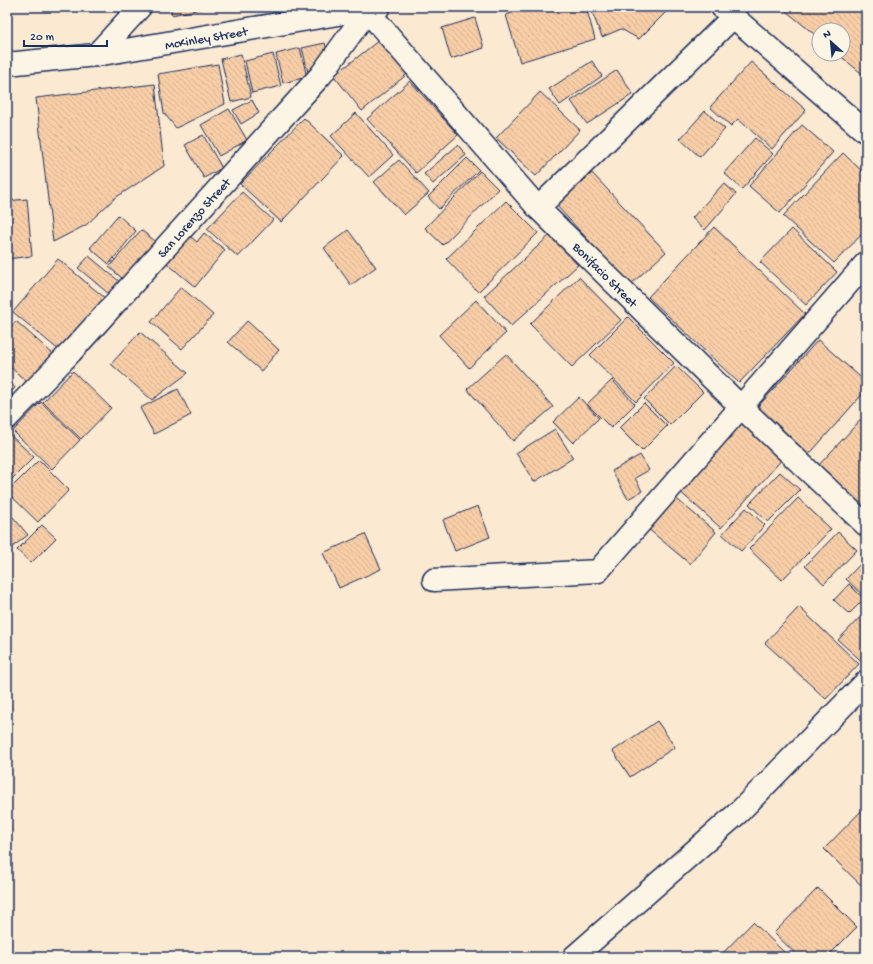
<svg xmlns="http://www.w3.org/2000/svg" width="873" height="964" font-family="'Gochi Hand',sans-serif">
	<defs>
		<pattern id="building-back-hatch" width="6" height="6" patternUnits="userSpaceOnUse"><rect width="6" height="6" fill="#f8cea7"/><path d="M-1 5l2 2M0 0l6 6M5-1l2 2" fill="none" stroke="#d4b192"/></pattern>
	</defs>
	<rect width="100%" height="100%" fill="#fbe9d2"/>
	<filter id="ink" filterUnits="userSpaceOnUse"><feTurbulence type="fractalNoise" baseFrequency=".025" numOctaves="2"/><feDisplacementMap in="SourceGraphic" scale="8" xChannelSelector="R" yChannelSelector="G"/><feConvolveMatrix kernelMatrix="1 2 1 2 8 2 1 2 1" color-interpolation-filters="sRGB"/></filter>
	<g filter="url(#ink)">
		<g fill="url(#building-back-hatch)" stroke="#1b2f5e">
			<path d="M170,7H209L172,15Z"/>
			<path d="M533,7H586L595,39L520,62L506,15Z"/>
			<path d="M590,7H669L670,8L639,39L621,29L602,37Z"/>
			<path d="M781,7H866V77L838,54H843V30H819V38Z"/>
			<path d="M475,18L484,48L451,59L442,28Z"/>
			<path d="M384,36L411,71L362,111L334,76Z"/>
			<path d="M325,43L327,50L309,76L302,48Z"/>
			<path d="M300,48L307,77L283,83L276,54Z"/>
			<path d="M241,54L251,97L231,102L221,59Z"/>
			<path d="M273,54L281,86L252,93L245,61Z"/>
			<path d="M592,61L602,76L560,105L549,89Z"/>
			<path d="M751,62L806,110L772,149L738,119L731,126L710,107Z"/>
			<path d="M218,64L225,104L176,128L164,113L158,74Z"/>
			<path d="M617,70L633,94L587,124L571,101Z"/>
			<path d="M410,81L458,135L416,173L367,119Z"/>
			<path d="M155,84L164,166L115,198L86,225L53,242L36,98Z"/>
			<path d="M540,92L580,130L536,176L496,138Z"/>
			<path d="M252,100L259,113L241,124L233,110Z"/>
			<path d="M229,109L247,140L219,156L201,125Z"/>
			<path d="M705,111L725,129L700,157L680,139Z"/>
			<path d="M356,113L393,155L369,177L331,136Z"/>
			<path d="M304,118L344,156L281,222L240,184Z"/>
			<path d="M802,125L833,152L780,213L749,186Z"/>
			<path d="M203,135L222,168L204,178L185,145Z"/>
			<path d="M755,138L773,154L742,189L724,173Z"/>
			<path d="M458,145L466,155L433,184L424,174Z"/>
			<path d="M843,153L866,175V230L834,263L783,216Z"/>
			<path d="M467,158L479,170L439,209L428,197Z"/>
			<path d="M399,160L429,193L404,215L374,182Z"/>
			<path d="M480,171L498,189L443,245L425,228Z"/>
			<path d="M592,173L666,252L630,285L556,205Z"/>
			<path d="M724,183L736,194L705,230L692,218Z"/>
			<path d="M242,192L273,220L238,257L207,229Z"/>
			<path d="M27,199L32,256L7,259V201Z"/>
			<path d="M506,201L538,233L478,292L446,259Z"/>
			<path d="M118,215L136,231L109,264L90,248Z"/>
			<path d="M714,227L805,314L739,383L648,297Z"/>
			<path d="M792,229L837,272L806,305L760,262Z"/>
			<path d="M141,230L155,241L123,279L109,267Z"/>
			<path d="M348,230L376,267L351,285L324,248Z"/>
			<path d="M185,232L197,242L204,233L225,250L195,287L162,259Z"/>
			<path d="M550,235L578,265L511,326L484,296Z"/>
			<path d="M89,256L120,282L109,294L78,268Z"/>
			<path d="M58,259L105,298L60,351L13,312Z"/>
			<path d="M579,277L621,320L572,367L530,324Z"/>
			<path d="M181,287L213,315L182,349L151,322Z"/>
			<path d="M476,300L506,333L469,368L439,335Z"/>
			<path d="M628,317L674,363L636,402L590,355Z"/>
			<path d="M16,321L54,355L29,384L7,364V332Z"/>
			<path d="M247,321L279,350L261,371L228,342Z"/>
			<path d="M140,332L188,373L152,400L111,364Z"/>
			<path d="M818,340L866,382V390L806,458L753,412Z"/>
			<path d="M506,354L553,407L513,441L467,389Z"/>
			<path d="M676,366L703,392L670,425L644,399Z"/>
			<path d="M73,371L111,408L81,439L43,402Z"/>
			<path d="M7,378L15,388L7,395Z"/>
			<path d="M612,380L635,404L611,428L587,404Z"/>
			<path d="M178,389L191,415L154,434L140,408Z"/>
			<path d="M579,397L599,418L573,443L553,422Z"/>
			<path d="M41,402L80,440L52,469L13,431Z"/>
			<path d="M644,403L667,426L642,451L619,428Z"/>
			<path d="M866,414V511L818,466Z"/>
			<path d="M742,418L785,456L721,528L678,490Z"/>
			<path d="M555,429L573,458L534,482L516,453Z"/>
			<path d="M8,433L34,457L7,484V434Z"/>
			<path d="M640,455L649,470L635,478L642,491L628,499L612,471Z"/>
			<path d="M39,460L69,490L38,522L7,492Z"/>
			<path d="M780,472L800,490L768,522L749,504Z"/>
			<path d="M673,496L716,532L690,564L646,527Z"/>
			<path d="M798,498L831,529L782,580L749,549Z"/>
			<path d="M478,506L490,537L455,551L443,520Z"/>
			<path d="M746,508L765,525L741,551L722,534Z"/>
			<path d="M13,517L28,535L7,551V521Z"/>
			<path d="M42,525L56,538L31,563L17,550Z"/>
			<path d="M838,532L857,550L824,584L805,566Z"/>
			<path d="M365,534L381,569L339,588L323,553Z"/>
			<path d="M866,558V598L846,579Z"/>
			<path d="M849,584L864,599L849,614L834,600Z"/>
			<path d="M799,607L859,664L826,699L765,643Z"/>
			<path d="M866,611V665L838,640Z"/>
			<path d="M657,721L675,747L630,777L613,751Z"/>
			<path d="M866,806V890L824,849Z"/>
			<path d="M818,888L857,927L827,957H799L774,933Z"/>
			<path d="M753,922L789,957H719Z"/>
		</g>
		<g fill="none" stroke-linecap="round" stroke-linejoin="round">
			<defs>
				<g id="minor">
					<path d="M364,7L538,208L740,406L866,525"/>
					<path d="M96,55L140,7"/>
					<path d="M538,208L734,16"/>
					<path d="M7,418L71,352L321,75L370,7"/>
					<path d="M434,580L598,571L866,263"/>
				</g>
				<g id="tertiary">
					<path d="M722,7L866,132"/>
					<path d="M574,957L739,812L866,682"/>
				</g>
				<path id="secondary" d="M7,64L96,55L379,7"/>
			</defs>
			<use href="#minor" stroke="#1b2f5e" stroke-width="25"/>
			<use href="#tertiary" stroke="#1b2f5e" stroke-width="25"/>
			<use href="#secondary" stroke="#1b2f5e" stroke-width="25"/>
			<use href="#minor" stroke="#fcf5e5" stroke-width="22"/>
			<use href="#tertiary" stroke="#fcf5e5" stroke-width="22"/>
			<use href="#secondary" stroke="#fcf5e5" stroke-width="22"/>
		</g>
	</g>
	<g text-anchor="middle" stroke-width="3.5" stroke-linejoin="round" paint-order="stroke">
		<g font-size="13" fill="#1b2f5e" stroke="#fcf5e5">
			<text transform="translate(206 37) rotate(-10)" y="5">McKinley Street</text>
			<text transform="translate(193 217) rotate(-48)" y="5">San Lorenzo Street</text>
			<text transform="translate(606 274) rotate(45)" y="5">Bonifacio Street</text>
		</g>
	</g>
	<rect width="873" height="964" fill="none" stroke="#fcf5e5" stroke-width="24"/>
	<rect x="12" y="12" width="849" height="940" fill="none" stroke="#1b2f5e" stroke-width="1.5" filter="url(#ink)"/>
	<g transform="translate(831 42) rotate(333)"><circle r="19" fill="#fcf5e5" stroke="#a2a6af"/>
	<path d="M0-3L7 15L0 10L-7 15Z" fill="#1b2f5e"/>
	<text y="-6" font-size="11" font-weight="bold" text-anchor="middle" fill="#1b2f5e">N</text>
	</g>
	<path d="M24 40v6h83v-6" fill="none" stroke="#1b2f5e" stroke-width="2"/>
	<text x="30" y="40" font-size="12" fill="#1b2f5e" stroke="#fcf5e5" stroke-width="3" paint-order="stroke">20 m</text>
</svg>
